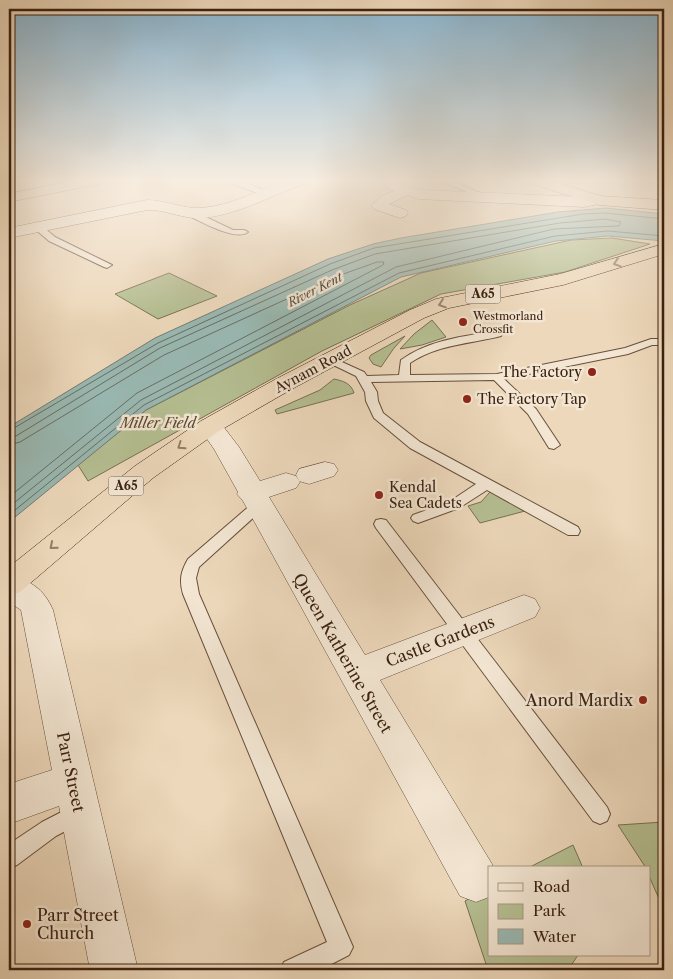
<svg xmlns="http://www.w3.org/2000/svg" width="673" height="979" font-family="'Libre Caslon Text',serif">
	<rect width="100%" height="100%" fill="#edd8bb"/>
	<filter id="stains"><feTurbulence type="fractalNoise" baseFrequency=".004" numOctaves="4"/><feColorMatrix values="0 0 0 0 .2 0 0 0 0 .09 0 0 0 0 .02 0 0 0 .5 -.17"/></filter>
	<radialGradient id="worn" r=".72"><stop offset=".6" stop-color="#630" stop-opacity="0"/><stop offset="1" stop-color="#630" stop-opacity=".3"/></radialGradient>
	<g fill="#b5bf92" stroke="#787052">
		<path d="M612,238L650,244L565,272L441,294L322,351L88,481L78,465L146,410L350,305L421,273L571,240Z"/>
		<path d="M169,273L217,296L158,319L115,294Z"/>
		<path d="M432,320L446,337L422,345L400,349L414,334Z"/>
		<path d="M405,336L394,348L381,367L373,364L369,358L371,355Z"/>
		<path d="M334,379C343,381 351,383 354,393L277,414L275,410L320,390Z"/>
		<path d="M490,492H491L525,511L480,523L468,506L481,502Z"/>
		<path d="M664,822V910L649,876V868H646L618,825Z"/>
		<path d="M573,845L583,868H528Z"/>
		<path d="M489,888V955H578L568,970H491L486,964L465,901Z"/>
	</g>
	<path fill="#99b9b3" stroke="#737c72" d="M606,208L664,214V241L608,236L556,241L401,277L146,410L9,522V427L155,338L328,259L373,244L401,238L558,212Z"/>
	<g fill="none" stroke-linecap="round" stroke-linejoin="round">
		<g stroke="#6a6d62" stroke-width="1">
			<path d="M9,431L158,343L330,264L374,248L583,214L605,213L664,219"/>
			<path d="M9,437L16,436L160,348L332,270L375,254L560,223L605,219L621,222L619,226L554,229L396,267L141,400L9,507"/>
			<path d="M9,445L20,442L164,355L335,277L377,262H384L383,265L137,393L9,497"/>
			<path d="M9,515L144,405L399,273L555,236L608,231L664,236"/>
		</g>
		<defs>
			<g id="lane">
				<path d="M231,179H237L270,193L263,195L231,183Z"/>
				<path d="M437,179H447L490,197L483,199Z"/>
				<path d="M659,179H664V182Z"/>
				<path d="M185,210H191L233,230H244L248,232C235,242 199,220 185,214Z"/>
				<path d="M35,225H41L55,237L112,265L107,268L104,267L49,241L35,229Z"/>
				<path d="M497,331L501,332L502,334L501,336C470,344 438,344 410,363V375L497,374L625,348L651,339H664V345H652L628,354L504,379L536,409L560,445L554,449L549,448L528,414L494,380L371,382L377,392L378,401L383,413L420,442L578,527L580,531L578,535H568L487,490L459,508L418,523L413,521L411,518L413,515L449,502L476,484L410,448L374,418L366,401L365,392L356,376L323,360L329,357L333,358L364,372L367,376L399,375L401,360C429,340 464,336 497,331Z"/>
				<path d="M258,501L263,503L265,506L263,509L199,567L196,578L199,594L353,947L349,955L320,970H280L284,962L327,942L183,594C179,580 181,571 188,559L253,503Z"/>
				<path d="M381,519L386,520L607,807L610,814L607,821L600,824L593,821L376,528L374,524L376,520Z"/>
				<path d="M79,803L86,806L89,813L86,820L56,836L17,865L9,868V844L42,822Z"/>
			</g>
			<g id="street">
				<path d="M290,179H312L310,182C275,193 238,216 200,218C182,219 165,209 147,210L9,238V228L147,200C165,200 183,209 201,208C231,206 261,189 290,179Z"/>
				<path d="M392,181L420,190L584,197L599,195L604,197L607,200L604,203L584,207L418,199L408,195L389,204L406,210L408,213L406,216L400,218L374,209L371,206L381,196L394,191L387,188L385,185L387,182Z"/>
				<path d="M210,419L219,421L239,447L260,481L286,473L296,476L300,482L296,488L269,497L365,655L513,599L524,595L535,599L540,608L535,617L380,680L492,864L493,868H489V897L476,902L460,896L243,501L237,494L238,492L214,449L198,426L201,421Z"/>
				<path d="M325,462L334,464L338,470L334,476L309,484L299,481L296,475L299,469Z"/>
				<path d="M9,575C32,582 43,588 53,610L138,970H90L59,806L9,824V784L52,770L21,610L9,602Z"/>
			</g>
			<g id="highway">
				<path d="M81,179H111L104,183L9,202V194Z"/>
				<path d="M524,179H547L600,196L664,200V210L599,205L526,182Z"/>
				<path d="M664,244V254L563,285L449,308L424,318L292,389L219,431L153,478L20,592L9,596V567L135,466L201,421L276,379L410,310L436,299L560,274Z"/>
			</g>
		</defs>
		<use href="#lane" stroke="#674f3c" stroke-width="2"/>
		<use href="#street" stroke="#674f3c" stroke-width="1"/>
		<use href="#highway" stroke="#3a2111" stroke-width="1"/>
		<use href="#lane" fill="#f3e6d3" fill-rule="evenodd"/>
		<use href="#street" fill="#f3e6d3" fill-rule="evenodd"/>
		<use href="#highway" fill="#edd8bb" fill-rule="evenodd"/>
	</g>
	<defs><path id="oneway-chevron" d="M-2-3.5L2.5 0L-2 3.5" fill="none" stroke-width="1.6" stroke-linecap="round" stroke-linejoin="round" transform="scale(1.25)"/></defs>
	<g stroke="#947c66">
		<use href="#oneway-chevron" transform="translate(617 263) rotate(162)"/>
		<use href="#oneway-chevron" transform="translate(442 304) rotate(161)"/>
		<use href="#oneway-chevron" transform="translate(181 446) rotate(145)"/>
		<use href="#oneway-chevron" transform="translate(53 546) rotate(140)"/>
	</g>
	<linearGradient id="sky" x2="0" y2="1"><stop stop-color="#88b6d3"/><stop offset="0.57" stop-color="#f7ede0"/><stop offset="1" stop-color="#f7ede0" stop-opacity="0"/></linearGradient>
	<rect width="673" height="316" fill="url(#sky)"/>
	<g fill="#8f2418" stroke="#f3e6d3" stroke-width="2">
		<circle cx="463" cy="322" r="5"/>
		<circle cx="592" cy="372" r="5"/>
		<circle cx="467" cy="399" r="5"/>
		<circle cx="379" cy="495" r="5"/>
		<circle cx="643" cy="700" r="5"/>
		<circle cx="27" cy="924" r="5"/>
	</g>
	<g text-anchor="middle" stroke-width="5" stroke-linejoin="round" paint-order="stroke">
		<g font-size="11" fill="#3a2111" stroke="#f3e6d3" text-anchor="start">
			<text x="473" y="320">Westmorland<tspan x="473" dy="13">Crossfit</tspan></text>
		</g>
		<g font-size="12" font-style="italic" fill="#564f42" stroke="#f3e6d3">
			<text transform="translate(315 290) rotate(-27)" y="4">River Kent</text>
		</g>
		<g fill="#f3e6d3" stroke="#725c4b" stroke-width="1">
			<rect x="465.5" y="284.5" width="35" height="19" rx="4"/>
			<rect x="108.5" y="476.5" width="35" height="19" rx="4"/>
		</g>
		<g font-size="12" font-weight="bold" fill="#3a2111">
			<text x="483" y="298">A65</text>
			<text x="126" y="490">A65</text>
		</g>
		<g font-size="14" fill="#3a2111" stroke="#f3e6d3">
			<text transform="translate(313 369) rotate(-28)" y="5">Aynam Road</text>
		</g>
		<g font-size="14" fill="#3a2111" stroke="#f3e6d3" text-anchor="start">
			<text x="582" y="377" text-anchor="end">The Factory</text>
			<text x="477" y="404">The Factory Tap</text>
			<text x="389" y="492">Kendal<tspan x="389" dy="16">Sea Cadets</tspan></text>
		</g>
		<g font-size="14" font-style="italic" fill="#594831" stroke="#f3e6d3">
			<text x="158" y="428">Miller Field</text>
		</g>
		<g font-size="16" fill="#3a2111" stroke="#f3e6d3">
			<text transform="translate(440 641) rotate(-21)" y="6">Castle Gardens</text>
			<text transform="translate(343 653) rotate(60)" y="6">Queen Katherine Street</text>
			<text transform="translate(71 772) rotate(78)" y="6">Parr Street</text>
		</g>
		<g font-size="16" fill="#3a2111" stroke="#f3e6d3" text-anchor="end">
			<text x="633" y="706">Anord Mardix</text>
			<text x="37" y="921" text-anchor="start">Parr Street<tspan x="37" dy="18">Church</tspan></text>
		</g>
	</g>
	<rect width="673" height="979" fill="none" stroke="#edd8bb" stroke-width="30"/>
	<rect x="10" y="10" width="653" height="959" fill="none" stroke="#3a2111" stroke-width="2.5"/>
	<rect x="15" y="15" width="643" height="949" fill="none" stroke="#3a2111"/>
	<rect x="488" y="866" width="162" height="90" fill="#f3e6d3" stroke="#a99785"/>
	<rect x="498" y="883" width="25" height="8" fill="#f3e6d3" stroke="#a99785"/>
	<text x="533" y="892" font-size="15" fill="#3a2111">Road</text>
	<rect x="498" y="904" width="25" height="15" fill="#b5bf92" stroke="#a99785"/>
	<text x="533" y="916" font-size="15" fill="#3a2111">Park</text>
	<rect x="498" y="929" width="25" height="15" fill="#99b9b3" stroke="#a99785"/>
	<text x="533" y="942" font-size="15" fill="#3a2111">Water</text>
	<rect width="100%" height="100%" filter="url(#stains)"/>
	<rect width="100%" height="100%" fill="url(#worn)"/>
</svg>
